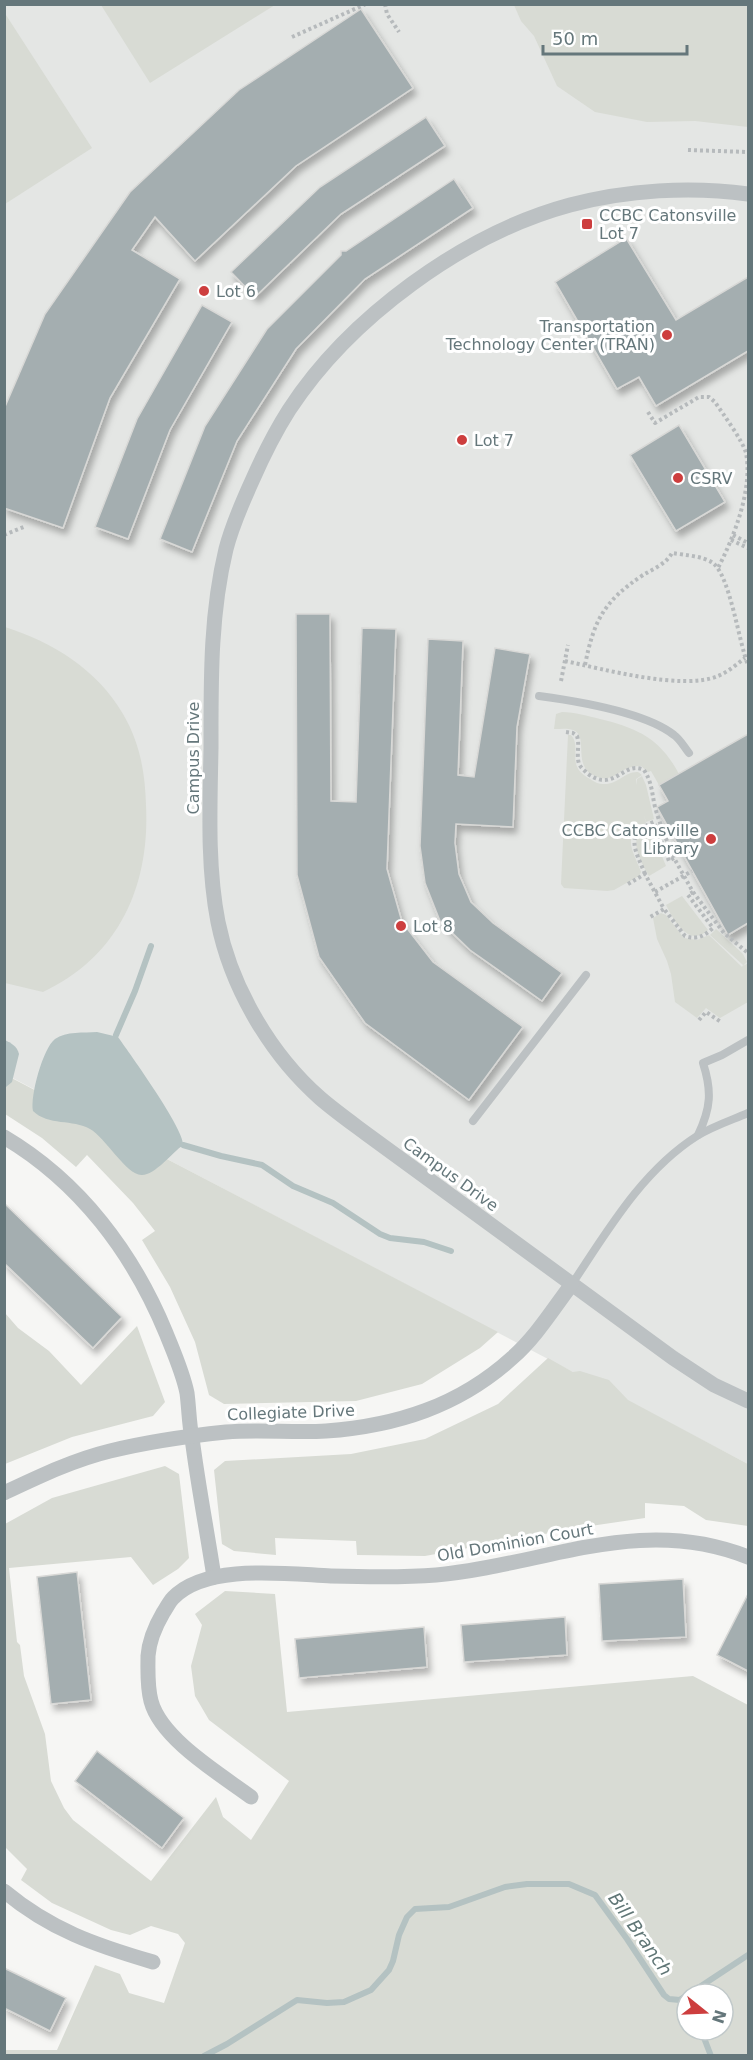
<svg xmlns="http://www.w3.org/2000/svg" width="753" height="2060" font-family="'DejaVu Sans',sans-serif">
	<defs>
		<filter id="shadow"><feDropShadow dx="3.5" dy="6" stdDeviation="3" flood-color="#0004"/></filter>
	</defs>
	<rect width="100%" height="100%" fill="#f6f6f4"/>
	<path fill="#e4e6e4" d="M4,5H748V1464L5,1074Z"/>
	<g fill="#d8dbd4" fill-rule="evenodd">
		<path d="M101,5H275L150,83Z"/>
		<path d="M514,5H748V127L695,121L647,122L595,112L557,86L534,36L521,21Z"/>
		<path d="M6,15L92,148L5,204L4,16Z"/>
		<path d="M5,627C52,642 97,669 123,714C140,743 145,772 146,805C150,886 119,956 43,992L5,983Z"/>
		<path d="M562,712C575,712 588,716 600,719C637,728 660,738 679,774L659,785L651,771L648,772L641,766C622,765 617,780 602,778C568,772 591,736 573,730C568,728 560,729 554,729L556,714Z"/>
		<path d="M568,735H571C583,749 564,765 590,779C594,782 599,784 603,784C618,785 625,771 638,772L642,775L636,779L637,785V779L642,776L646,785L654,819L646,822L644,815L646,823C620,836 634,852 641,872L639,876L614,890L607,891L564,888L561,884Z"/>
		<path d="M650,827L666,866L649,876C640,860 625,835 650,827Z"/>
		<path d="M682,896L708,930C689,948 674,921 666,905Z"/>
		<path d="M661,913L666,915L684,938L697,940L709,935L742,967L743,965L710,935L716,929L743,954L747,962L743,966L748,963V1002L720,1018L706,1008L697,1018L675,1002L671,974L667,961L657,939L653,918Z"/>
		<path d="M4,1074L498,1332L480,1348L422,1384L356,1401L224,1404L209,1395L195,1342L170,1287L142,1240L155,1231L133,1203L87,1155L76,1167L42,1138L5,1114Z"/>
		<path d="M5,1313L18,1328L49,1351L81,1385L137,1326L165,1402L153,1416L72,1437L5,1464Z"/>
		<path d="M548,1358L573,1372L580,1371L609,1380L628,1400L748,1464V1526L706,1520L684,1506L645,1503V1518L577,1528L425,1556L357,1555L356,1541L275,1538L276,1555L234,1551L222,1544L214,1470L225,1461L351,1454L425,1439L498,1404Z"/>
		<path d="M165,1466L179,1474L189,1558L178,1569L153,1585L131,1557L9,1568L17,1642L20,1645L24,1676L45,1734L51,1781L64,1808L73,1820L151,1881L216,1797L223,1817L251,1840L289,1781L209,1720L195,1696L191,1666L202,1625L195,1614L225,1591L275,1594L287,1712L693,1676L748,1705V2055H5V2050H57L95,1965L120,1974L129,1993L164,2003L185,1943L178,1934L151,1926L130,1935L111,1930L52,1903L21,1880L27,1869L4,1846L5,1524L52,1498ZM687,1994H723V2030H687Z"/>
	</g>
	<g fill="#b4c2c2">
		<path d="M97,1032L118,1037C130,1054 185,1130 183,1145C172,1153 155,1175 142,1175C127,1176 105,1137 90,1129C73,1119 48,1126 33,1111C30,1096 43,1048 55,1039C66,1031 84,1033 97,1032Z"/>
		<path d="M5,1040C11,1043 17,1046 19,1054L12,1082L6,1087Z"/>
	</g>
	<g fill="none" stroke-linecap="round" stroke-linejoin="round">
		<g stroke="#b4c2c2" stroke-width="6">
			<path d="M116,1035L135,991L151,946"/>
			<path d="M183,1145L221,1156L262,1165L293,1186L333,1203L380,1234L390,1238L424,1242L451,1251"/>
			<path d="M689,1994L748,1955"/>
			<path d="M680,2000L687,2010"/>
			<path d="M701,2030L711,2056"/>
			<path d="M204,2056L227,2044L297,2000L327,2003L344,2002L371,1990L389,1970L393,1961L399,1935L407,1917L415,1909L449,1907L505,1887L527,1884H569L595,1895L627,1939L664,1995L669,1999L680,2000L687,1995"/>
		</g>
	</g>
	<g fill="#a4aeb0" stroke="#d8d8d6" stroke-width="1.5" filter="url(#shadow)">
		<path d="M361,9L413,88L296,166L195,261L155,217L132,250L180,279L110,398L63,528L4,508V409L45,314L130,192L239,90Z"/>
		<path d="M426,117L445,146L341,214L255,297L231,272L320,187Z"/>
		<path d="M454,179L473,208L365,279L296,349L237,441L192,552L160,539L205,426L267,329L341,255V251H346Z"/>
		<path d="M626,238L676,320L748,277V351L656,406L639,377L617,389L555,282Z"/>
		<path d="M202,305L232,322L170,430L128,539L95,527L137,419Z"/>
		<path d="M679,425L725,502L676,531L630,455Z"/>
		<path d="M296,614H330L331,801L356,802L362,628L396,629L387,869L402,922L433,962L523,1027L469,1100L365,1023L319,957L297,875Z"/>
		<path d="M428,639L463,641L458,775L474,777L495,648L530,654L517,727L513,827L456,824L455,843L459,874L471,902L493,923L562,973L542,1001L470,950L440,921L425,883L420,846Z"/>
		<path d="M748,734V923L728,935L657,807L668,801L659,785Z"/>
		<path d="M4,1203L122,1317L93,1348L4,1263Z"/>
		<path d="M77,1572L91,1700L51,1704L37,1577Z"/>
		<path d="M683,1579L686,1637L602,1641L599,1584Z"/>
		<path d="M748,1594V1671L717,1655Z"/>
		<path d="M565,1617L567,1655L464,1662L461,1625Z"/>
		<path d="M424,1627L427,1667L299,1678L295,1639Z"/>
		<path d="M97,1751L184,1818L162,1848L75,1781Z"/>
		<path d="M4,1968L66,1998L50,2031L4,2008Z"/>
	</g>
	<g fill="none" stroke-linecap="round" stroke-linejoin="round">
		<g stroke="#b6babc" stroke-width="4" stroke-dasharray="3 3" stroke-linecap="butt">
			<path d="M385,4L387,14L399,32"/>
			<path d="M292,37L366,4"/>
			<path d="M688,150L748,152"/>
			<path d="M648,412L655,423L699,397H709L715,402C723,414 743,441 746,453C753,489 734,537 718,568"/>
			<path d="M4,535L26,526"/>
			<path d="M733,535L748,543"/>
			<path d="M731,540L748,548"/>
			<path d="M565,661C603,669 683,691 718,676C728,672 737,664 745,658"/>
			<path d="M585,665C594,620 604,601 643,575C653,569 666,564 672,553C684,555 703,556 713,563C730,576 739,643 748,665"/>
			<path d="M561,681L568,645"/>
			<path d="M566,732L573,733L577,736C580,745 576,754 579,764C581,768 585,771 588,774C615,793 623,760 644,770C652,782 652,794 655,807C660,825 667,841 674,858"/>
			<path d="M645,874C636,851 623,834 654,822L669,861L674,858L693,892L688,895L713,928C704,936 697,940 685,936L664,909"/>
			<path d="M628,884L645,874L664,909L650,917"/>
			<path d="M655,892L692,871"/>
			<path d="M693,892L724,933L748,953"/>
			<path d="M699,1020L706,1012L721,1022"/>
		</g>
		<g stroke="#bcc1c3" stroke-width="8">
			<path d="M539,696C576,701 645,712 674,735C680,739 684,747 689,753"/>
			<path d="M473,1121L586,975"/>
			<path d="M698,1135C711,1108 712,1091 703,1063L722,1055L748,1040"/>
			<path d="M572,1284C608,1230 642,1171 697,1136C713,1126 732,1120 748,1113"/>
		</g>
		<g stroke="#bcc1c3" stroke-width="15">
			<path d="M748,194C690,186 627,190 570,205C463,234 349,318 289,410C275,432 263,456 252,481C242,503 232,526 226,549C210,615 211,682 211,748C210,805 207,866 218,922C231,987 270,1054 320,1098C335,1111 352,1123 368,1135L673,1358L714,1385L748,1401"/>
			<path d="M4,1137C80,1182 133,1253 166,1333C174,1353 183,1373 187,1393C189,1408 189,1424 192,1438C198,1485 207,1531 214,1577"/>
			<path d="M4,1493C38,1477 73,1460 110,1451C147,1442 188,1436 226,1432C259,1429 293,1433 326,1431C396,1426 459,1406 512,1358C536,1337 553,1309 572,1284"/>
			<path d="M251,1797C220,1774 161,1739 151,1701C147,1686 148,1671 148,1656C149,1642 156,1625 163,1613C166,1609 169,1602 173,1598C206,1563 287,1574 331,1576C366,1577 401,1578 436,1575C545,1565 639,1514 748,1557"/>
			<path d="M4,1891C51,1930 95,1945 153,1962"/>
		</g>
	</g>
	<g fill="#cd3e3e" stroke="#fff" stroke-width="2">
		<rect x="581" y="218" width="12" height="12" rx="3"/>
		<circle cx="204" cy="291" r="6"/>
		<circle cx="667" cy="335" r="6"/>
		<circle cx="462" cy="440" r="6"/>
		<circle cx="678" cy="478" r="6"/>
		<circle cx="711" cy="839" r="6"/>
		<circle cx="401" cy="926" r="6"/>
	</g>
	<g text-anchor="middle" stroke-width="6" stroke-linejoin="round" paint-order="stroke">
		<g font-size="16" fill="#65777b" stroke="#fff" text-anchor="start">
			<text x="599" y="221">CCBC Catonsville<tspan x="599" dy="18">Lot 7</tspan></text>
			<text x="216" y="297">Lot 6</text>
			<text x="655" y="332" text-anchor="end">Transportation<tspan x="655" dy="18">Technology Center (TRAN)</tspan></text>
			<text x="474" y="446">Lot 7</text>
			<text x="690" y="484">CSRV</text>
			<text x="699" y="836" text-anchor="end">CCBC Catonsville<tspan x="699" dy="18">Library</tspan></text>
			<text x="413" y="932">Lot 8</text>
		</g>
		<g font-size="16" fill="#65777b" stroke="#fff">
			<text transform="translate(193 758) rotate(-90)" y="6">Campus Drive</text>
			<text transform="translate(451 1174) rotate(36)" y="6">Campus Drive</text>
			<text transform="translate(291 1412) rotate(-2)" y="6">Collegiate Drive</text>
			<text transform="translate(515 1542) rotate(-10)" y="6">Old Dominion Court</text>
		</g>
		<g font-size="18" font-style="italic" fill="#607676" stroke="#fff">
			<text transform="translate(640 1934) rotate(55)" y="6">Bill Branch</text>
		</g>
	</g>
	<rect width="753" height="2060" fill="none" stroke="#65777b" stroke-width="12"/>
	<g transform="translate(705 2012) rotate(108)"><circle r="28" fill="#ffffff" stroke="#c1c9ca" stroke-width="1.5"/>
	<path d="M0-4.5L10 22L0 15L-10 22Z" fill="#cd3e3e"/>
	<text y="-9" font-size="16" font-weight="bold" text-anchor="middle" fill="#65777b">N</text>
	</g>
	<path d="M543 45v9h144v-9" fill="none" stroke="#65777b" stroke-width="3"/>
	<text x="552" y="45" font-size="18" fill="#65777b" stroke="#ffffff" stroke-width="4.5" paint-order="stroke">50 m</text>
</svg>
